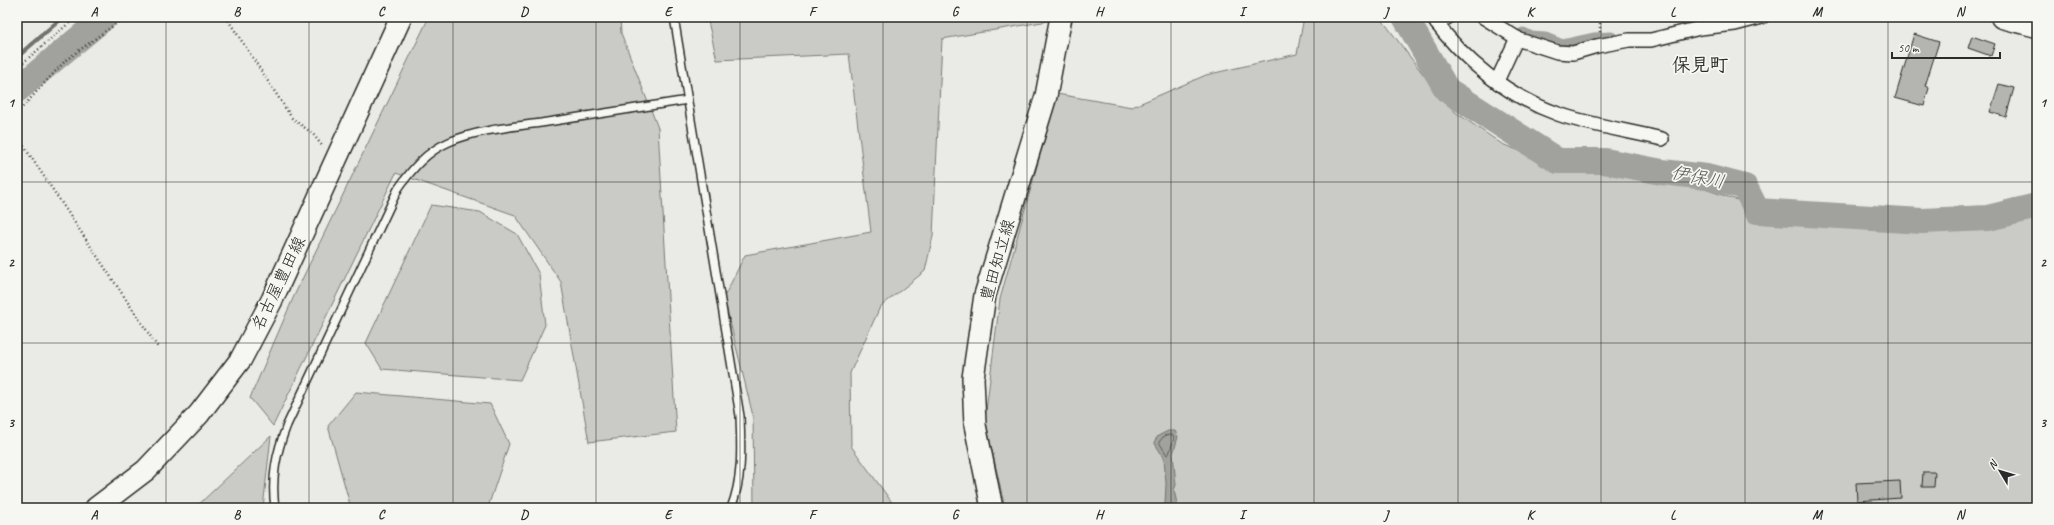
<svg xmlns="http://www.w3.org/2000/svg" width="2054" height="525" font-family="Caveat,'Klee One',sans-serif">
	<rect width="100%" height="100%" fill="#eaeae6"/>
	<filter id="ink" filterUnits="userSpaceOnUse"><feTurbulence type="fractalNoise" baseFrequency=".025" numOctaves="2"/><feDisplacementMap in="SourceGraphic" scale="8" xChannelSelector="R" yChannelSelector="G"/><feConvolveMatrix kernelMatrix="1 2 1 2 8 2 1 2 1" color-interpolation-filters="sRGB"/></filter>
	<g filter="url(#ink)">
		<g fill="#cacac7" stroke="#7a7a79">
			<path d="M429,17H620L621,33L658,128L676,432L589,442L561,282L515,215L396,173L273,426L250,398L294,296Z"/>
			<path d="M707,17H1049L1048,21L942,39L933,236L925,271L880,307L850,373L851,446L896,508H754L753,416L724,297L745,255L871,232L849,54L717,60Z"/>
			<path d="M1304,17H1380L1432,86L1455,112L1502,144L1573,172L1669,177L1746,203L1875,220L1964,229L2037,217V508H1005L985,419L1000,299L1057,94L1132,107L1206,75L1297,54Z"/>
			<path d="M431,205L480,212L517,234L539,274L545,325L520,380L382,369L366,343Z"/>
			<path d="M356,392L490,404L509,444L489,504L485,508H351L328,426Z"/>
			<path d="M271,436L263,508H195Z"/>
		</g>
		<path fill="#a1a19e" stroke="#727270" d="M1168,431H1175L1178,437L1173,454L1176,485L1174,490L1178,508H1154L1163,506L1165,503L1166,484L1164,458L1154,442L1158,436Z"/>
		<g fill="none" stroke-linecap="round" stroke-linejoin="round">
			<path stroke="#5a5a59" stroke-width="1" d="M1169,435H1173L1174,438L1169,454L1167,455L1159,442L1164,436Z"/>
			<path stroke="#727270" stroke-width="4.5" d="M17,57L63,17"/>
			<path stroke="#a1a19e" stroke-width="15" d="M1523,35L1531,39L1545,40L1562,47L1594,40L1611,39"/>
			<g stroke="#a1a19e" stroke-width="26">
				<path d="M1405,17L1447,90L1558,161H1605L1662,172L1707,177L1745,187L1757,211L1922,221L1988,218L2037,206"/>
				<path d="M17,90L105,17"/>
			</g>
		</g>
		<g fill="#b4b4b1" stroke="#2b2b2b">
			<path d="M1914,34L1939,42L1925,86L1929,88L1924,106L1895,98Z"/>
			<path d="M1972,36L1995,44L1991,56L1968,48Z"/>
			<path d="M1999,84L2014,88L2006,117L1990,112Z"/>
			<path d="M1923,472H1935L1934,487H1922Z"/>
			<path d="M1900,481L1901,498L1857,501L1856,483Z"/>
		</g>
		<g fill="none" stroke-linecap="round" stroke-linejoin="round">
			<defs>
				<g id="lane">
					<path d="M674,17L740,416C741,447 743,478 731,508"/>
					<path d="M275,508C271,478 276,453 287,425L398,189C412,169 426,152 449,142C477,130 511,127 541,123C590,115 639,108 688,100"/>
				</g>
				<g id="street">
					<path d="M1432,17C1463,60 1507,96 1558,114C1590,125 1629,131 1662,139"/>
					<path d="M1483,17L1520,40L1557,52L1573,53L1597,46L1629,40H1651L1700,28L1735,24L1762,17"/>
					<path d="M1437,24L1448,17"/>
					<path d="M1497,81L1517,38"/>
				</g>
				<g id="primary">
					<path d="M96,508L146,470L199,414L241,359L272,300L401,17"/>
					<path d="M992,508L975,425L973,378L985,295L1046,96L1061,17"/>
				</g>
				<path id="highway" d="M2002,17L2037,26"/>
			</defs>
			<use href="#lane" stroke="#2b2b2b" stroke-width="10"/>
			<use href="#street" stroke="#2b2b2b" stroke-width="16"/>
			<use href="#primary" stroke="#2b2b2b" stroke-width="24"/>
			<use href="#highway" stroke="#2b2b2b" stroke-width="25"/>
			<g stroke="#2b2b2b" stroke-width="2.5" stroke-dasharray="1 3" stroke-linecap="butt">
				<path d="M226,17L292,118L313,134L323,147"/>
				<path d="M1600,32V17"/>
				<path d="M17,68L76,17"/>
				<path d="M17,113L66,60L125,17"/>
				<path d="M17,136L159,349"/>
			</g>
			<use href="#lane" stroke="#f6f6f2" stroke-width="7"/>
			<use href="#street" stroke="#f6f6f2" stroke-width="13"/>
			<use href="#primary" stroke="#f6f6f2" stroke-width="21"/>
			<use href="#highway" stroke="#f6f6f2" stroke-width="22"/>
		</g>
	</g>
	<path fill="none" stroke="#2b2b2b" stroke-width="1" stroke-opacity="0.55" d="M166,17V508M309,17V508M453,17V508M596,17V508M740,17V508M883,17V508M1027,17V508M1171,17V508M1314,17V508M1458,17V508M1601,17V508M1745,17V508M1888,17V508M17,182H2037M17,343H2037"/>
	<g text-anchor="middle" stroke-width="3.5" stroke-linejoin="round" paint-order="stroke">
		<g font-size="17" fill="#2b2b2b" stroke="#f6f6f2">
			<text transform="translate(997 260) rotate(-74)" y="6">豊田知立線</text>
			<text transform="translate(278 283) rotate(-64)" y="6">名古屋豊田線</text>
		</g>
		<g font-size="18" font-style="italic" fill="#545453" stroke="#f6f6f2">
			<text transform="translate(1698 177) rotate(11)" y="6">伊保川</text>
		</g>
		<g font-size="19" font-weight="bold" fill="#2b2b2b" stroke="#f6f6f2">
			<text x="1700" y="71">保見町</text>
		</g>
	</g>
	<rect width="2054" height="525" fill="none" stroke="#f6f6f2" stroke-width="44"/>
	<g transform="translate(2000 471) rotate(308)" stroke="#f6f6f2" stroke-width="3" paint-order="stroke">
	<path d="M0-3L7 15L0 10L-7 15Z" fill="#2b2b2b"/>
	<text y="-6" font-size="11" font-weight="bold" text-anchor="middle" fill="#2b2b2b">N</text>
	</g>
	<path d="M1892 52v6h108v-6" fill="none" stroke="#2b2b2b" stroke-width="2"/>
	<text x="1898" y="52" font-size="12" fill="#2b2b2b" stroke="#f6f6f2" stroke-width="3" paint-order="stroke">50 m</text>
	<rect x="22" y="22" width="2010" height="481" fill="none" stroke="#2b2b2b" stroke-width="1.5"/>
	<g font-size="13" text-anchor="middle" font-weight="bold" fill="#2b2b2b">
		<text x="94" y="16">A</text>
		<text x="237" y="16">B</text>
		<text x="381" y="16">C</text>
		<text x="524" y="16">D</text>
		<text x="668" y="16">E</text>
		<text x="812" y="16">F</text>
		<text x="955" y="16">G</text>
		<text x="1099" y="16">H</text>
		<text x="1242" y="16">I</text>
		<text x="1386" y="16">J</text>
		<text x="1530" y="16">K</text>
		<text x="1673" y="16">L</text>
		<text x="1817" y="16">M</text>
		<text x="1960" y="16">N</text>
		<text x="11" y="107">1</text>
		<text x="2043" y="107">1</text>
		<text x="11" y="267">2</text>
		<text x="2043" y="267">2</text>
		<text x="11" y="427">3</text>
		<text x="2043" y="427">3</text>
		<text x="94" y="519">A</text>
		<text x="237" y="519">B</text>
		<text x="381" y="519">C</text>
		<text x="524" y="519">D</text>
		<text x="668" y="519">E</text>
		<text x="812" y="519">F</text>
		<text x="955" y="519">G</text>
		<text x="1099" y="519">H</text>
		<text x="1242" y="519">I</text>
		<text x="1386" y="519">J</text>
		<text x="1530" y="519">K</text>
		<text x="1673" y="519">L</text>
		<text x="1817" y="519">M</text>
		<text x="1960" y="519">N</text>
	</g>
</svg>
